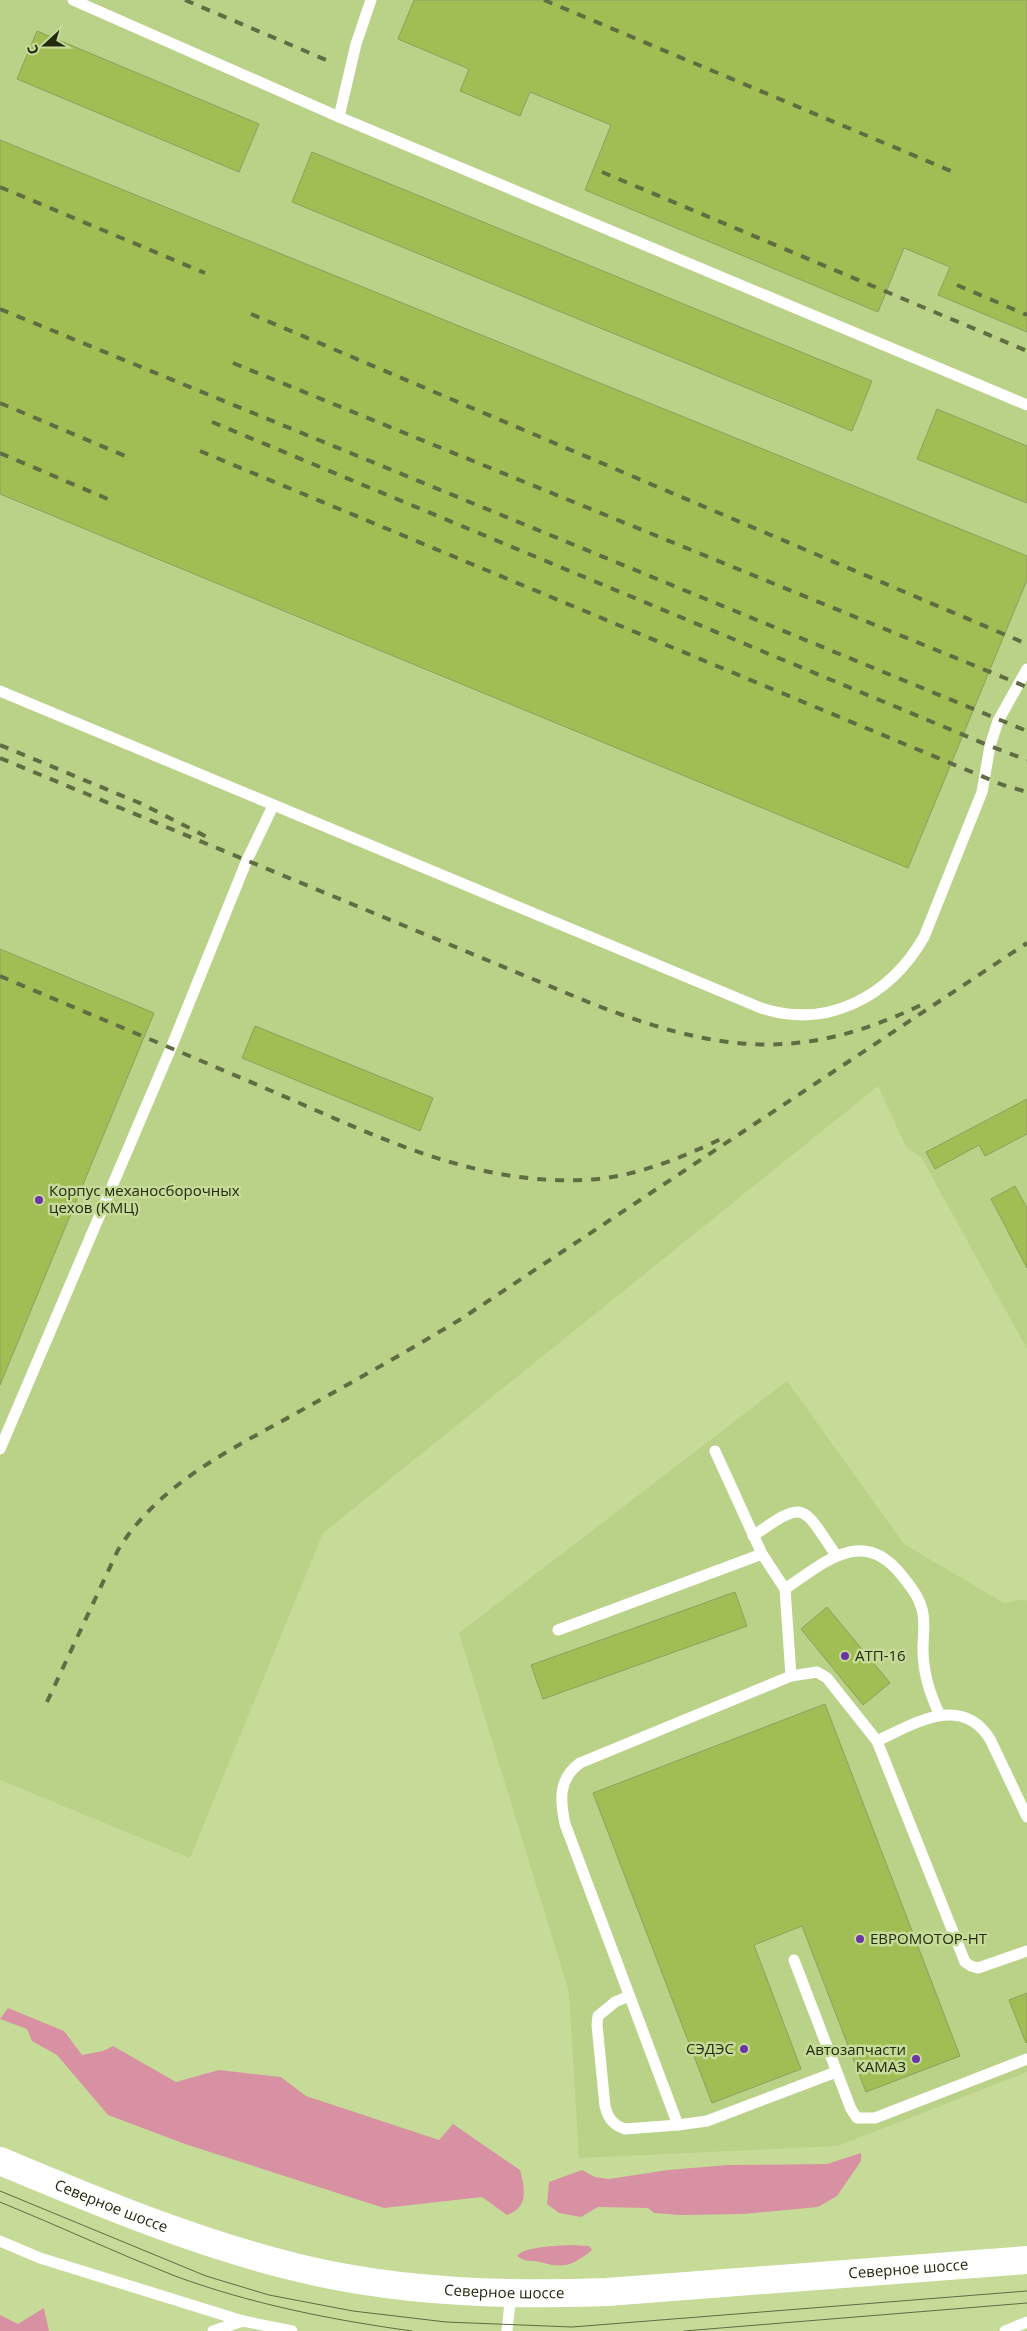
<svg xmlns="http://www.w3.org/2000/svg" width="1027" height="2331" font-family="'Open Sans',sans-serif">
	<rect width="100%" height="100%" fill="#c6db98"/>
	<g fill="#bad188">
		<path d="M0,0H1027V1349L921,1157L906,1147L878,1086L323,1533L190,1858L0,1780Z"/>
		<path d="M787,1381L904,1544L1004,1603L1025,1599L1027,1601V2072L838,2146L579,2158L569,1992L459,1633Z"/>
	</g>
	<g fill="#d791a3">
		<path d="M8,2008L64,2031L82,2055L103,2051L113,2046L176,2082L219,2070L281,2077L306,2096L439,2140L453,2124L520,2170C525,2189 529,2207 507,2215L482,2197L384,2208L185,2144L108,2115L57,2055L32,2041L27,2029L0,2019Z"/>
		<path d="M861,2153V2161L837,2196L818,2207L743,2214L680,2215L654,2213L648,2208L598,2207L581,2217L559,2213L547,2204L549,2182L582,2170L595,2177L609,2179L668,2170L728,2165L827,2164Z"/>
		<path d="M571,2245L589,2246L592,2250C572,2266 564,2269 540,2262C530,2259 529,2264 517,2256C524,2246 557,2246 571,2245Z"/>
		<path d="M44,2308L49,2331H0V2315L18,2324Z"/>
	</g>
	<g fill="#a0be53" stroke="#8ca05f">
		<path d="M414,0H1027V332L938,295L950,267L904,248L878,312L585,190L611,125L530,92L520,116L460,91L469,69L398,39Z"/>
		<path d="M37,31L259,124L239,172L17,79Z"/>
		<path d="M0,140L1027,556V580L908,868L0,494Z"/>
		<path d="M312,152L872,381L852,431L292,202Z"/>
		<path d="M937,409L1027,446V503L917,459Z"/>
		<path d="M0,949L154,1013L0,1385Z"/>
		<path d="M255,1026L433,1098L420,1131L242,1058Z"/>
		<path d="M1027,1099V1134L985,1156L979,1145L935,1169L926,1152Z"/>
		<path d="M1015,1186L1027,1208V1268L991,1199Z"/>
		<path d="M735,1592L747,1626L543,1699L531,1665Z"/>
		<path d="M827,1607L890,1683L863,1705L801,1629Z"/>
		<path d="M825,1704L960,2056L866,2092L802,1926L754,1945L801,2069L712,2103L593,1793Z"/>
		<path d="M1027,1993V2042L1026,2043L1009,2000Z"/>
	</g>
	<g fill="none" stroke-linecap="round" stroke-linejoin="round">
		<g stroke="#fff" stroke-width="11">
			<path d="M73,0L339,117L1027,405"/>
			<path d="M339,117L356,44L371,0"/>
			<path d="M0,691L761,1008C828,1030 890,996 924,937L982,792L990,746L998,721L1027,669"/>
			<path d="M0,1449L171,1048L247,860L273,806"/>
			<path d="M715,1451L762,1554"/>
			<path d="M753,1536C806,1499 801,1504 836,1555"/>
			<path d="M785,1589C825,1562 864,1525 903,1577C912,1588 921,1600 923,1614C925,1625 923,1637 923,1649C923,1673 929,1693 940,1715"/>
			<path d="M558,1630L762,1554L785,1589L791,1676"/>
			<path d="M877,1741C914,1724 961,1693 990,1739L1027,1817"/>
			<path d="M794,1960L851,2109L857,2118H875L1027,2059"/>
			<path d="M629,1996L615,2002L598,2016L597,2025L605,2106C608,2118 613,2125 625,2129L678,2125"/>
			<path d="M836,2072L707,2121L678,2125L565,1824C560,1800 558,1779 580,1763L791,1676L817,1672L827,1678L877,1741L965,1962L971,1966L978,1968L1027,1951"/>
			<path d="M0,2241L40,2258L243,2321L292,2331"/>
			<path d="M213,2331L243,2321"/>
			<path d="M507,2331L511,2293"/>
			<path d="M1005,2331L1027,2322"/>
		</g>
		<path stroke="#fff" stroke-width="28" id="s1" d="M0,2161C98,2202 195,2243 299,2268C397,2292 507,2296 607,2292L1027,2260"/>
		<g stroke="#606d43" stroke-width="1">
			<path d="M0,2191L206,2276L269,2295L353,2311L446,2322L572,2327L1027,2291"/>
			<path d="M0,2202C59,2226 116,2253 175,2276C251,2304 332,2320 412,2331"/>
			<path d="M684,2331L1027,2303"/>
		</g>
		<g stroke="#606d43" stroke-width="4" stroke-dasharray="9 9" stroke-linecap="butt">
			<path d="M185,0L331,62"/>
			<path d="M544,0L958,174"/>
			<path d="M602,172L1027,351"/>
			<path d="M0,187L205,273"/>
			<path d="M957,285L1027,315"/>
			<path d="M0,309L1027,731"/>
			<path d="M251,314L1027,644"/>
			<path d="M233,363L1027,687"/>
			<path d="M0,403L130,458"/>
			<path d="M212,422L990,746L1027,760"/>
			<path d="M200,451L1003,785L1027,792"/>
			<path d="M0,453L110,500"/>
			<path d="M0,745L142,804L211,839"/>
			<path d="M0,758L588,1002C713,1051 798,1065 923,1004"/>
			<path d="M0,976C87,1013 174,1049 260,1086C364,1130 467,1185 583,1180C633,1178 679,1159 723,1138"/>
			<path d="M47,1702L118,1550C162,1479 239,1446 309,1406C360,1378 411,1349 461,1319L1027,943"/>
		</g>
	</g>
	<g fill="#6d33a9" stroke="#c6db98" stroke-width="2">
		<circle cx="39" cy="1200" r="5"/>
		<circle cx="845" cy="1656" r="5"/>
		<circle cx="860" cy="1939" r="5"/>
		<circle cx="744" cy="2049" r="5"/>
		<circle cx="916" cy="2059" r="5"/>
	</g>
	<g text-anchor="middle" stroke-width="5" stroke-linejoin="round" paint-order="stroke">
		<g font-size="15" fill="#232a10" stroke="#c6db98" text-anchor="start">
			<text x="49" y="1196">Корпус механосборочных<tspan x="49" dy="17">цехов (КМЦ)</tspan></text>
			<text x="855" y="1661">АТП-16</text>
			<text x="870" y="1944">ЕВРОМОТОР-НТ</text>
			<text x="734" y="2054" text-anchor="end">СЭДЭС</text>
			<text x="906" y="2055" text-anchor="end">Автозапчасти<tspan x="906" dy="17">КАМАЗ</tspan></text>
		</g>
		<g font-size="15" fill="#232a10" stroke="#c6db98">
			<text dy="5" stroke="none"><textPath href="#s1" startOffset="120">Северное шоссе</textPath></text>
			<text dy="5" stroke="none"><textPath href="#s1" startOffset="930">Северное шоссе</textPath></text>
			<text dy="5" stroke="none"><textPath href="#s1" startOffset="525">Северное шоссе</textPath></text>
		</g>
	</g>
	<g transform="translate(45 45) rotate(249)" stroke="#c6db98" stroke-width="4" paint-order="stroke">
	<path d="M0-4L9 19L0 12L-9 19Z" fill="#232a10"/>
	<text y="-8" font-size="14" font-weight="bold" text-anchor="middle" fill="#232a10">С</text>
	</g>
</svg>
